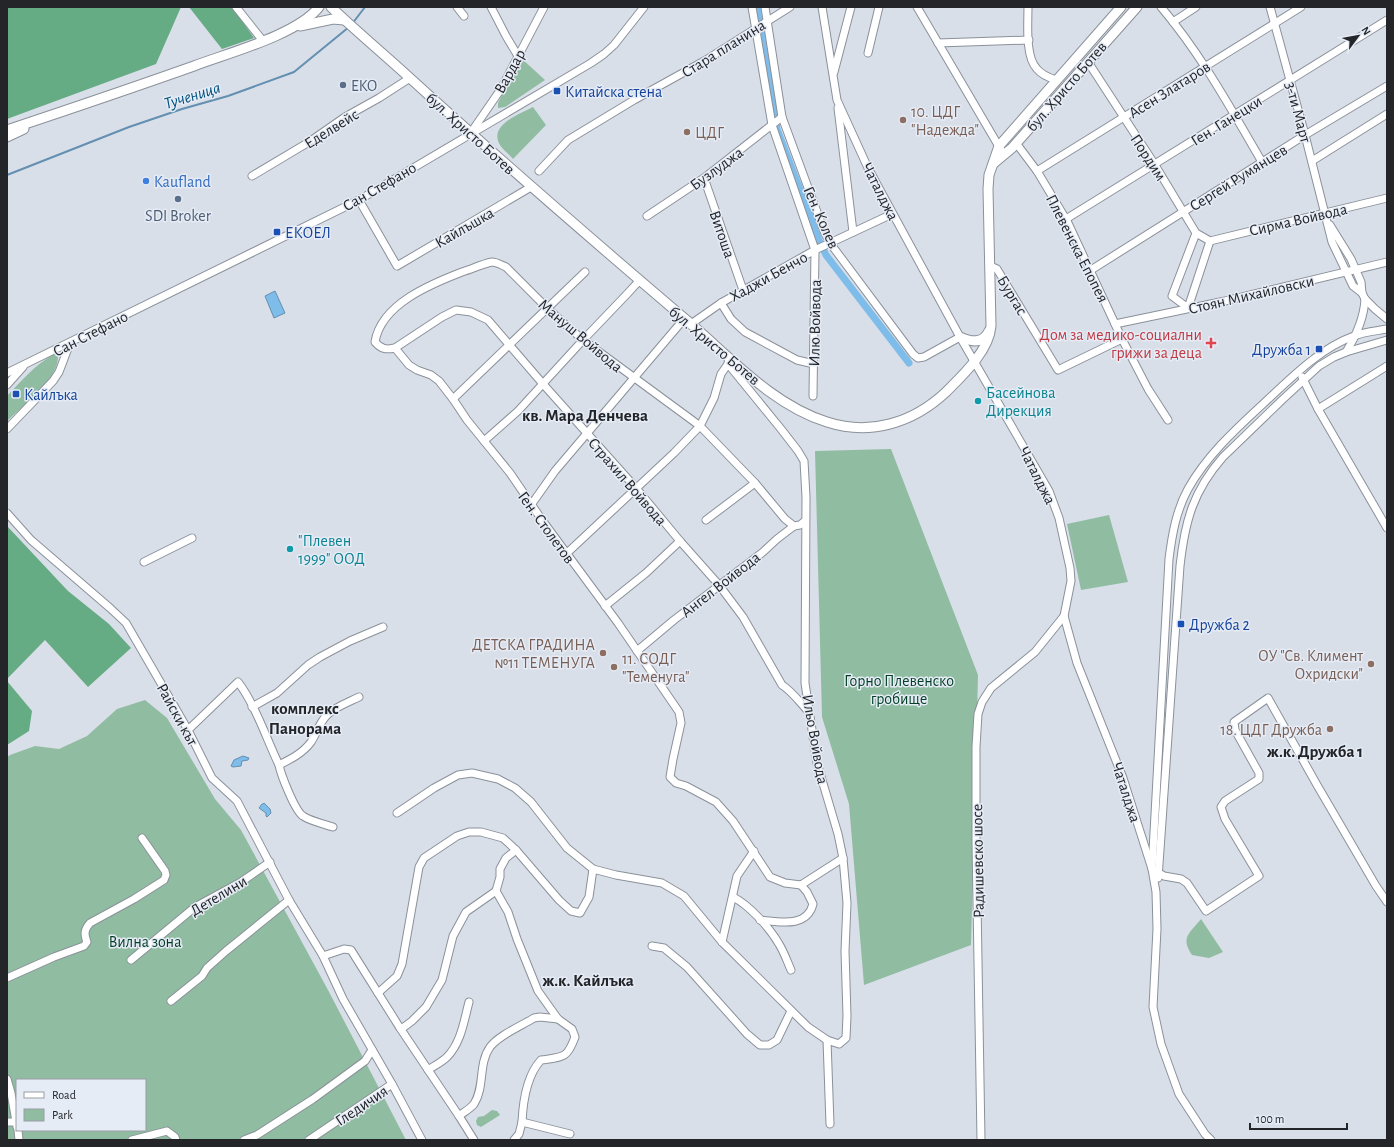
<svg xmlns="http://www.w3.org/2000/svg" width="1394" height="1147" font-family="'Alegreya Sans',sans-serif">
	<rect width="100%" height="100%" fill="#d9dfe9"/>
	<g fill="#90bca1" fill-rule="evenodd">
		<path d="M521,58L545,80L505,107L498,108V103Z"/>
		<path d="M533,107L546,125L513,159C509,154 503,150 500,145C488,125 520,114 533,107Z"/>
		<path d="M54,354L58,356C59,379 23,406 7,421V396C23,379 34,366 54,354Z"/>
		<path d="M891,449L978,675L971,945L864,985L849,804L822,717L815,451Z"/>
		<path d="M1109,515L1128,582L1081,590L1067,524Z"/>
		<path d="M145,700L167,718L215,799L241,830L328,990L406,1140H7V757L10,755L35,746L59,749L87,736L117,709ZM17,1080H145V1130H17Z"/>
		<path d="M1201,919L1223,952L1209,958L1192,955C1180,937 1190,933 1201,919Z"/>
		<path d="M492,1110L497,1111L500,1115L481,1127L477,1125L476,1121L478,1117L484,1116Z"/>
	</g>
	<g fill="#65ab84">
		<path d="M7,7H181L156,64L7,119Z"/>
		<path d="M189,7H232L254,38L222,49Z"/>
		<path d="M7,526L68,591L109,624L131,648L88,687L45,640L7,679Z"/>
		<path d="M7,681L32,711L29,731L7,745Z"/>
	</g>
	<g fill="#7ebcea" stroke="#638fb0">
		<path d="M275,291L285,313L274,318L265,296Z"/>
		<path d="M243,756L249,758L248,760L242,761L241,766L233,767L231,766L234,760Z"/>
		<path d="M264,803L270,809L271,813L267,817L266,816V813L259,808L262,804H263Z"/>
	</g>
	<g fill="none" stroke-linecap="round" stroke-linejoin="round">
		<g stroke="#638fb0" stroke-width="2">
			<path d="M352,24L365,7"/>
			<path d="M7,175L129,127L182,109L228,96L294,72L349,27"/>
		</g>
		<path stroke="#7ebcea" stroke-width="7" d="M757,7L777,129L819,240L826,255L909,363"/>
		<defs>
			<g id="minor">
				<path d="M236,7L263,41"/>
				<path d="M457,7L464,16"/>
				<path d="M491,7L506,36L518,56"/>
				<path d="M752,7L772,125L815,250L813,396"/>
				<path d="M765,7L782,117L824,231L830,243L913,354L918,358L924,357L960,337"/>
				<path d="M822,7L837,100L868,168L960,337L1049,491L1059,518L1070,568L1071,581L1064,616L1077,663L1123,778L1152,869L1164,876L1181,879L1187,883L1206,911L1259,876L1225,819L1221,807L1225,801L1259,779V773L1235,730L1234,722L1268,698L1317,785L1376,886L1387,902"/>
				<path d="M917,7L1001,150"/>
				<path d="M1028,7C1028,23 1025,57 1037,69C1041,74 1050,78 1056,80"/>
				<path d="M1161,7C1201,54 1231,109 1262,162"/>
				<path d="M1270,7L1305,135L1332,242L1353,286L1362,293"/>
				<path d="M1173,22L1196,7"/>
				<path d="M938,43L1029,40"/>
				<path d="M868,53L879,7"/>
				<path d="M1088,62L1155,165L1196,233L1210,241L1188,308L1172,296L1196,233"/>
				<path d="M834,72L851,7"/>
				<path d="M838,108L853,232"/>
				<path d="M472,131L501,89L544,7"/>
				<path d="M1016,143L1037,171L1067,221L1122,339L1148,389L1168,420"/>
				<path d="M1312,161L1387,114"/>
				<path d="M539,171L568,140L634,100L706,60L790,7"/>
				<path d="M1037,171L1301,7"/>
				<path d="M252,176L309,142L345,117L379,98L410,78"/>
				<path d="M704,178L743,290"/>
				<path d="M359,200L397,266L531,187"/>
				<path d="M647,216L704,178L782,117"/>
				<path d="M1066,219L1387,20"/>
				<path d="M1330,225L1351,259L1361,282L1362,293L1365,299L1375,309L1387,319"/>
				<path d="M1210,241L1387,198"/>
				<path d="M990,266L997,269L1058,370L1122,339"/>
				<path d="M1091,270L1305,135L1387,86"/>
				<path d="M721,303L731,319L745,332L797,360L814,364"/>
				<path d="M691,324L721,303L815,250L892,214"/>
				<path d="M1115,324L1225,301L1387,262"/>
				<path d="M395,348L409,365L417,370L431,375L439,381L453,399L467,420L510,473L542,520L618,623L679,712L681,723L673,759L670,777L676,783L686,786L716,802L733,821L770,877L785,883L801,885L843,858"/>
				<path d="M1346,352C1356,336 1364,318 1365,299"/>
				<path d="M729,358L728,364L781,429L798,451L804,461L806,497L805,683L817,763L838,834L843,858L847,903L845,951L847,1016L846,1038L839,1044L827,1040L830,1124"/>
				<path d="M7,373L359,200L591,63L604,54L614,45L644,7"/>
				<path d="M1302,377L1318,409L1387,528"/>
				<path d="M7,385L23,367"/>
				<path d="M453,399L585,272"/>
				<path d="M1318,409L1387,366"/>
				<path d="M7,429L53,381L59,372L70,343"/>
				<path d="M484,441L518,411L583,340L628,293L639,281"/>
				<path d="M531,505L555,471L684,319"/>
				<path d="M7,513L31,540L110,608L126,623L188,730L212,778L237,801L289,900L323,956L344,949L351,950L400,1028L459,1116L474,1140"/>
				<path d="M706,520L755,483"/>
				<path d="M794,526L785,519L755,483L700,426L583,340L547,308L506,267C501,265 497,262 492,262C482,264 472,269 462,272C431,284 381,304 375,342C381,349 386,350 395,348L442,317L456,310L471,312L488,320L543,384L636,488L680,541L719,585L743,617L782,685C793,692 800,703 809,712"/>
				<path d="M566,554L674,453L700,426L714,398L721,374L728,364"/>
				<path d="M144,562L192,538"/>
				<path d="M605,606L646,573L680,541"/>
				<path d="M637,651L674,620L763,552L777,539L794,526L800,525L805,521"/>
				<path d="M252,707L277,693L308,665L320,657L350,641L383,627"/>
				<path d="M188,730L238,682C255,704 267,740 279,765C281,775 295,811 303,816C310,821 324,824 333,827"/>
				<path d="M279,765C291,759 303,753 311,742C317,733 319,723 327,715C335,707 349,702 359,697"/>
				<path d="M397,813L434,788L458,775L472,773L498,779L515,788L531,802L567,848L593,869L616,875L662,883L684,896L722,942L808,1027L827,1040"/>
				<path d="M1158,878L1180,566C1185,521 1193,491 1223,457L1282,400L1319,366L1334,357L1346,352L1387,340"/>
				<path d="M733,897C749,905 770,928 779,944C784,952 787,961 791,970"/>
				<path d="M760,920C780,922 807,928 813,904L807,892L801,885"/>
				<path d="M722,942L737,876L754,851"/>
				<path d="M652,946L664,948L687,967L747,1034L760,1045H769L777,1040L791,1011"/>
				<path d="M323,956L343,999L392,1084L422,1140"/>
				<path d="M131,960L195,907L241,882L270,862"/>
				<path d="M7,978L54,957L84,946L87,942C84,934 84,930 90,923L134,899L164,880L166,875L165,871L142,838"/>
				<path d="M378,993L397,976L402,964L419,867L424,858L457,836L469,832H481L503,838L516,850"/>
				<path d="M171,1001L202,976L207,968L226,951L289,900"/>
				<path d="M400,1028L404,1027L412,1021L426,1007L442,980L453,936L466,912L496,891"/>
				<path d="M428,1070C434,1066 442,1062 447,1057C461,1043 464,1021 469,1002"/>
				<path d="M7,1079L11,1093L17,1127"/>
				<path d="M459,1116C464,1112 470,1109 474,1104C485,1087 478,1064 490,1047C499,1035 521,1026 534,1018L540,1017L558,1019"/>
				<path d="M7,1122H16"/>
				<path d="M522,1122C523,1101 527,1075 541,1060C563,1057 567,1059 575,1037L572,1029L558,1019L538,991L517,939L508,912L496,891L500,877V869L506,858L516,850L559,900L571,911L580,913L589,897L593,869"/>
				<path d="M18,1130L19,1140"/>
				<path d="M132,1140L167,1131L175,1137L176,1140"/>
				<path d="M244,1140L257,1135L313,1099L365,1061L372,1050"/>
				<path d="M309,1140L392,1084"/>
				<path d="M514,1140L519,1134L522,1122L570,1134"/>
				<path d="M981,1140L976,842V747L978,714L982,702L991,688L1035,652L1064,616"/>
				<path d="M1211,1140L1205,1134L1179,1094L1161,1044L1153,1007L1157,929L1156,892L1152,869L1169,559C1172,535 1176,511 1188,489C1207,455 1236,429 1264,403C1290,379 1320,348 1354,336C1364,332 1376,331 1387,329"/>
			</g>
			<g id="major">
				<path d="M331,7C357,32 385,55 411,79C503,163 597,244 691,324C733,360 773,405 827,422C870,436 913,423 946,392C963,375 989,351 991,326L988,189L989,175L999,146L1121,7"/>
				<path d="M300,26L333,19L344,20"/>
				<path d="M7,130C70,109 132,88 194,66C228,53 297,35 319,7"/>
				<path d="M7,137L24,129"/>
				<path d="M994,163L1012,148L1137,7"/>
				<path d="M960,337C971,342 983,344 989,331"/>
			</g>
		</defs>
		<use href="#minor" stroke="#8b919a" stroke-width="9"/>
		<use href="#major" stroke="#8b919a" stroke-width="11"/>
		<use href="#minor" stroke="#fff" stroke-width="7"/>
		<use href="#major" stroke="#fff" stroke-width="9"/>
	</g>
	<g fill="#5c6f8a" stroke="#e6ecf6" stroke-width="1.5">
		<circle cx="343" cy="85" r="4"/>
		<circle cx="178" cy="199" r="4"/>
	</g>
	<g fill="#1a4fb4" stroke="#e6ecf6" stroke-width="1.5">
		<rect x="553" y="87" width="8" height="8" rx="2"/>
		<rect x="273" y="228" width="8" height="8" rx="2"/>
		<rect x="1315" y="345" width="8" height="8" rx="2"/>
		<rect x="12" y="390" width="8" height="8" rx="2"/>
		<rect x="1177" y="620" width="8" height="8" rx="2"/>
	</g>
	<g fill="#8d6e63" stroke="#e6ecf6" stroke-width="1.5">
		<circle cx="903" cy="120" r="4"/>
		<circle cx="687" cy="132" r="4"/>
		<circle cx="603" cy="653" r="4"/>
		<circle cx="1371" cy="664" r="4"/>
		<circle cx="614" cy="667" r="4"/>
		<circle cx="1330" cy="729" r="4"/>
	</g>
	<circle fill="#3f7fe0" stroke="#e6ecf6" stroke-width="1.5" cx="146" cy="181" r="4"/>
	<path fill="#e0444e" stroke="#e6ecf6" stroke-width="1.5" d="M1209 337h4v4h4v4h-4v4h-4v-4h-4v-4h4z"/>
	<g fill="#0f9aa8" stroke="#e6ecf6" stroke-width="1.5">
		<circle cx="978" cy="401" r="4"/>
		<circle cx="290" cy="549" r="4"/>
	</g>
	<g text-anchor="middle" stroke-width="3" stroke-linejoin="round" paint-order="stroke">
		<g font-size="16" fill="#232529" stroke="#e6ecf6">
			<text transform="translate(723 48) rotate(-32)" y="6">Стара планина</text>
			<text transform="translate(509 71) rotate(-61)" y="6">Вардар</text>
			<text transform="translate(1066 86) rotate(-49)" y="6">бул. Христо Ботев</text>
			<text transform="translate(1169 89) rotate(-32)" y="6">Асен Златаров</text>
			<text transform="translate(1299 112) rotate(75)" y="6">3-ти Март</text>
			<text transform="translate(1226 120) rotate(-32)" y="6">Ген. Ганецки</text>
			<text transform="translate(331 128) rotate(-32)" y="6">Еделвейс</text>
			<text transform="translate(471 133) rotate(42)" y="6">бул. Христо Ботев</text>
			<text transform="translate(1149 157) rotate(57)" y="6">Пордим</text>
			<text transform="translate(716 168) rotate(-36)" y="6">Бузлуджа</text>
			<text transform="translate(1238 177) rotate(-32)" y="6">Сергей Румянцев</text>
			<text transform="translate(379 186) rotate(-30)" y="6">Сан Стефано</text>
			<text transform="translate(881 191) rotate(63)" y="6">Чаталджа</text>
			<text transform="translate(822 217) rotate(66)" y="6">Ген. Колев</text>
			<text transform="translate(1298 219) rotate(-13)" y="6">Сирма Войвода</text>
			<text transform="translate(464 227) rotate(-30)" y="6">Кайлъшка</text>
			<text transform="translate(723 234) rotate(71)" y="6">Витоша</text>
			<text transform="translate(1078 248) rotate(63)" y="6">Плевенска Епопея</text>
			<text transform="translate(768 276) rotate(-29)" y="6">Хаджи Бенчо</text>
			<text transform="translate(1251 294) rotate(-13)" y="6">Стоян Михайловски</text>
			<text transform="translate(1013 295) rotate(59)" y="6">Бургас</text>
			<text transform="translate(814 323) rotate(-89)" y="6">Илю Войвода</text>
			<text transform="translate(90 333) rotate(-27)" y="6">Сан Стефано</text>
			<text transform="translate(581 335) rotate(40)" y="6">Мануш Войвода</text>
			<text transform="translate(715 345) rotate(40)" y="6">бул. Христо Ботев</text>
			<text transform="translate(1038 475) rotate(63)" y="6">Чаталджа</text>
			<text transform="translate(628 481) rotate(49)" y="6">Страхил Войвода</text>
			<text transform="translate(547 527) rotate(54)" y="6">Ген. Столетов</text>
			<text transform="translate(720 584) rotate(-38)" y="6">Ангел Войвода</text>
			<text transform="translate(178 714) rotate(61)" y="6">Райски кът</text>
			<text transform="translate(816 739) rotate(80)" y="6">Ильо Войвода</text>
			<text transform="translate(1127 792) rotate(72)" y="6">Чаталджа</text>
			<text transform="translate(977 861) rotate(-91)" y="6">Радишевско шосе</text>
			<text transform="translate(218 895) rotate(-31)" y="6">Детелини</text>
			<text transform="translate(361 1105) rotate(-34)" y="6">Гледичия</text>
		</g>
		<g font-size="16" fill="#4e5e75" stroke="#e6ecf6" text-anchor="start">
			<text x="351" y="91">EKO</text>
			<text x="178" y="221" text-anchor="middle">SDI Broker</text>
		</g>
		<g font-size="16" fill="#164399" stroke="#e6ecf6" text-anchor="start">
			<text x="565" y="97">Китайска стена</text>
			<text x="285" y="238">ЕКОЕЛ</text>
			<text x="1311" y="355" text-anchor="end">Дружба 1</text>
			<text x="24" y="400">Кайлъка</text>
			<text x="1189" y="630">Дружба 2</text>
		</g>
		<g font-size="16" fill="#785e54" stroke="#e6ecf6" text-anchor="start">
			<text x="911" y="117">10. ЦДГ<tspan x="911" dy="18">"Надежда"</tspan></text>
			<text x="695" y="138">ЦДГ</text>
			<text x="595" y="650" text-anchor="end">ДЕТСКА ГРАДИНА<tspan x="595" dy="18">№11 ТЕМЕНУГА</tspan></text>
			<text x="1363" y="661" text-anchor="end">ОУ "Св. Климент<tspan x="1363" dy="18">Охридски"</tspan></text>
			<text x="622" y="664">11. СОДГ<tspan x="622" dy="18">"Теменуга"</tspan></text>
			<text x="1322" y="735" text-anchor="end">18. ЦДГ Дружба</text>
		</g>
		<g font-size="16" fill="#366cbe" stroke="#e6ecf6" text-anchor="start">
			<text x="154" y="187">Kaufland</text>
		</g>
		<g font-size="16" fill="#be3a42" stroke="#e6ecf6" text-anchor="end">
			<text x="1202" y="340">Дом за медико-социални<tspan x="1202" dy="18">грижи за деца</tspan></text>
		</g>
		<g font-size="16" fill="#0d838f" stroke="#e6ecf6" text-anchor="start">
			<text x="986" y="398">Басейнова<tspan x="986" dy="18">Дирекция</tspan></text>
			<text x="298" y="546">"Плевен<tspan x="298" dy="18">1999" ООД</tspan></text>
		</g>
		<g font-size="16" fill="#033e25" stroke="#e6ecf6">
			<text x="899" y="686">Горно Плевенско<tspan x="899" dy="18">гробище</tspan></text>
			<text x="145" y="947">Вилна зона</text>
		</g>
		<g font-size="17" font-style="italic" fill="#02507c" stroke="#e6ecf6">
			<text transform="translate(192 95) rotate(-17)" y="6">Тученица</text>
		</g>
		<g font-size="17" font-weight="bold" fill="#232529" stroke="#e6ecf6">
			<text x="585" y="421">кв. Мара Денчева</text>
			<text x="305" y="714">комплекс<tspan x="305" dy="20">Панорама</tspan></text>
			<text x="1315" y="757">ж.к. Дружба 1</text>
			<text x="588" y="986">ж.к. Кайлъка</text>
		</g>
	</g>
	<rect width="1394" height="1147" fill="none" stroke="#232529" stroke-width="16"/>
	<rect x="16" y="1079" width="130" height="52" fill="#e6ecf6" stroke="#989ca4"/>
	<rect x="24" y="1092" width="20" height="6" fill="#ffffff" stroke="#989ca4"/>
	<text x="52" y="1099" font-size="12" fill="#232529">Road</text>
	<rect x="24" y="1109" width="20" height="12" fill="#90bca1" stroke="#989ca4"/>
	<text x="52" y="1119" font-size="12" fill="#232529">Park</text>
	<g transform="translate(1358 36) rotate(58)" stroke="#e6ecf6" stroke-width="3" paint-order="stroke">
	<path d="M0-3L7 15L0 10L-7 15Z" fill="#232529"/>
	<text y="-6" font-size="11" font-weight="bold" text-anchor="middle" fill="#232529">N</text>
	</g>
	<path d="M1250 1123v6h97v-6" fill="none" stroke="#232529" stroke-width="2"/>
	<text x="1256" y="1123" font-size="12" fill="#232529" stroke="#e6ecf6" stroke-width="3" paint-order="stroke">100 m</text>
</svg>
